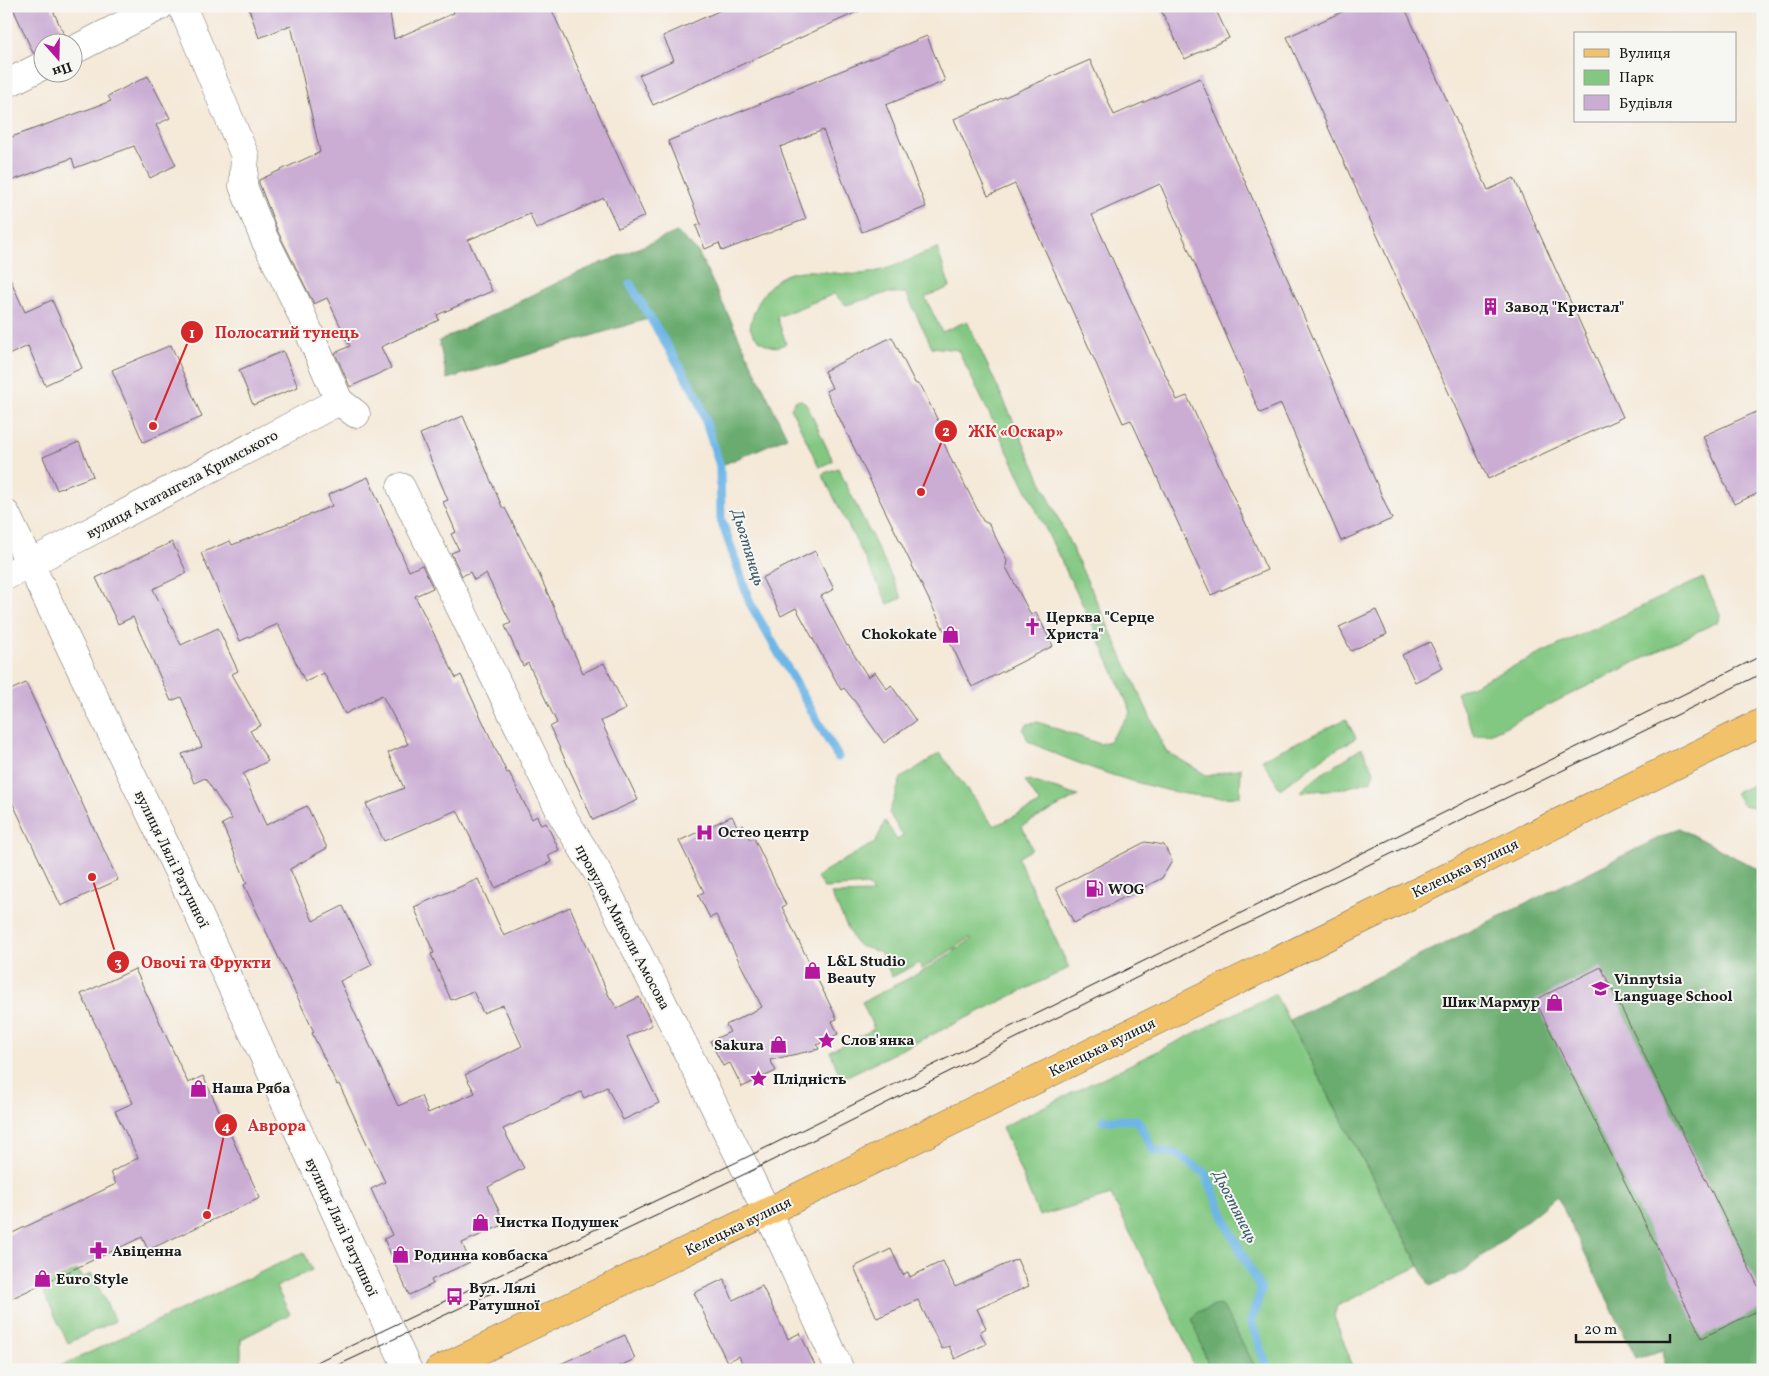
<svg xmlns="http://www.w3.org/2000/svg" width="1769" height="1376" font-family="Vollkorn,serif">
	<rect width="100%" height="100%" fill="#f6f6f2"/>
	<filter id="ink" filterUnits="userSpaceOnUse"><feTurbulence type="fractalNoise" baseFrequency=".02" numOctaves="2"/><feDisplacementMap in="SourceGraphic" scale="10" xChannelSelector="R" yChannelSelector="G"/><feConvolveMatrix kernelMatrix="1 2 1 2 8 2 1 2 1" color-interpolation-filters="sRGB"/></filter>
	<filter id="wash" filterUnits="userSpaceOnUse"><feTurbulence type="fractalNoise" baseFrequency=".0096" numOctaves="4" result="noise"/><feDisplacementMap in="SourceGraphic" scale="20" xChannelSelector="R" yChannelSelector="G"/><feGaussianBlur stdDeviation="1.12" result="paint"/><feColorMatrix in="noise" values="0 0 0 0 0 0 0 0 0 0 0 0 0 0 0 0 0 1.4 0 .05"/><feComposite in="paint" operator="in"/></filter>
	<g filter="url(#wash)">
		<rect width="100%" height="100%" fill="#f5e9d8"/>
		<g fill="#83c882" stroke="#50724f">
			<path d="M937,248L950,287L925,297L942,332L967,321L1166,751L1208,776L1241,768L1240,796C1190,806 1074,765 1028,741L1023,729L1027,724L1038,722L1100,744L1109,741L1131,712L1094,628L958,350L932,347L906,293H887L846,305L834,294L777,317L786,343C773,353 756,341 750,328C754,304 769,277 795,272C816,268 839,276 861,274C887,272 912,258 937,248Z"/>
			<path d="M801,400L806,403L833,461L819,467L791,408L795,401Z"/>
			<path d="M838,468L902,598L888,604L822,474Z"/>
			<path d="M1703,578L1720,614L1719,621L1492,733L1475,736L1456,693Z"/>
			<path d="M1346,719L1356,738L1325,756L1280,789L1262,759Z"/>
			<path d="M1362,748L1374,772L1371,781L1341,789L1300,792L1312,780Z"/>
			<path d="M940,753L994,826L1040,804L1025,781L1029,780L1078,796L1022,826L1032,849L1018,858L1069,968L841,1079L830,1051L874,1029L862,1002L925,970L971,940L970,938L922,969L919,963L892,977L880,952L859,946L854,941L831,894L873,893L868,885L824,888L817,877L823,872L876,842L885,821L897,840L903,836L889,813L901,778Z"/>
			<path d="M1763,780V809L1743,805L1735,793Z"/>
			<path d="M1275,994L1419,1266L1337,1306L1334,1316L1354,1370H1195L1186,1344L1111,1195L1039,1216L1002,1127Z"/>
			<path d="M304,1252L312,1270L276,1287L290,1314L241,1339V1365L231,1370H52Z"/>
			<path d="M77,1270L82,1278L92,1274L115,1321L68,1343L41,1287Z"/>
		</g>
		<g fill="#6aac70" stroke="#436446">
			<path d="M677,232L698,252L787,437L720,466L698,397L651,318L447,379L439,341L575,274Z"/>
			<path d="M1679,828L1763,872V1370H1666L1663,1350L1636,1358L1557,1196L1464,1271L1430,1286L1289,1020Z"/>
			<path d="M1218,1305L1223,1307L1257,1370H1210L1192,1319L1197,1312Z"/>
		</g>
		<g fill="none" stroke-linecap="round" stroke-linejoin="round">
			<g stroke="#6eb6e6" stroke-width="9">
				<path d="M630,284L698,397L720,466L721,519L750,603L838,757"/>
				<path d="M1103,1120H1137L1154,1151L1174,1153L1205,1173L1230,1231L1261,1290L1251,1321L1268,1370"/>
			</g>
		</g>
		<g id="blocks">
			<g fill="#cbadd4">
				<path d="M12,6H51L65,37L57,42H42V49L33,53Z"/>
				<path d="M248,6H389L394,39L454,13L451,6H550L645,216L618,228L604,198L536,229L530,214L468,240L492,291L437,315L439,320L381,347L391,368L350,387L335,353L350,346L327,298L314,304L278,232L259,183V180L320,152L291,25L259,38Z"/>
				<path d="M730,6H870L653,105L639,75L674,60L663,36Z"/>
				<path d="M1159,6H1214L1229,38L1185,59Z"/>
				<path d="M1355,6H1404L1488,190L1514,178L1623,417L1488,479L1287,37Z"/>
				<path d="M927,36L945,81L886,105L926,207L862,232L823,130L780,147L806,219L722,251L719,243L705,249L696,226L701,224L668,141Z"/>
				<path d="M1090,60L1114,115L1200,78L1392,519L1341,541L1281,404L1260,413L1160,184L1092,215L1177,400L1187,396L1267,570L1211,595L1131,420L1123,423L1015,184L988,196L954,119Z"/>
				<path d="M148,76L170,118L156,125L176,165L150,178L134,146L75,168L72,158L6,183V139L111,101L108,96Z"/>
				<path d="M6,270L25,312L52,300L82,368L45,385L28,346L6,356Z"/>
				<path d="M892,337L915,383L921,386L940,425L939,432L953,464L954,463L983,521L989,524L1007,560L1006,567L1031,615L1036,612L1053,646L972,687L826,391L832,388L824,371Z"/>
				<path d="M171,345L202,417L143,442L112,370Z"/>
				<path d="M283,351L298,387L253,405L239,370Z"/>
				<path d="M1763,409V491L1734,504L1703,436Z"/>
				<path d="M463,416L503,509L505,508L539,574L583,673L604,663L626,709L601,721L638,800L593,820L550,727L557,723L528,663L523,666L505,626L511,623L486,574L474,580L470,572L462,576L451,553L459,550L451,534L456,532L443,502L448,500L420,434Z"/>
				<path d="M79,442L93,476L57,490L43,457Z"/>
				<path d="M368,477L409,571L422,565L433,588L415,596L456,678L461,675L507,773L509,772L532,819L537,816L541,825L546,823L559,850L548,855L551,862L495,888L457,810L384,841L366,804L404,788L388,753L408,744L382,695L345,714L324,673L305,682L278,624L240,641L201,553L230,541L232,545L332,506L328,495Z"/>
				<path d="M172,542L187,573L153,589L181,645L218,628L238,671L232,674L261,725L250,731L268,761L243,774L266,825L307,806L327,848L290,869L313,921L343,906L372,965L340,981L398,1106L421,1096L428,1113L475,1093L465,1075L522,1046L503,1005L483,1013L473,991L451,1000L431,954L434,953L414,907L478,879L504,936L570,907L609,996L617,1008L639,997L652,1025L627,1037L659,1103L623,1120L607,1087L584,1098L581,1092L503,1129L524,1168L488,1187L505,1224L462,1243L470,1262L431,1280L433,1284L409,1295L384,1239L392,1235L371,1189L385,1182L339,1084L337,1085L312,1033L314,1032L244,885L247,883L222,824L232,819L205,778L194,783L182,754L202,747L181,697L171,701L133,617L118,624L96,578Z"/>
				<path d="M815,551L834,589L821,596L847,646L848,645L868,677L875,672L887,689L891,685L916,721L884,743L856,703L844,688L841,690L796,608L781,616L762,578Z"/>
				<path d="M1376,610L1387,634L1351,651L1339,627Z"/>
				<path d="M1430,642L1443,668L1415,682L1402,655Z"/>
				<path d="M26,683L118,880L61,906L6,789V692Z"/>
				<path d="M732,816L738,828L743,825L750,840L754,838L786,905L782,907L837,1019L832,1021L838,1034L817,1045L819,1049L770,1060L776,1071L742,1087L730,1063L723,1066L710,1041L730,1032L726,1025L762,1007L716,915L710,918L698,895L704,892L679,841Z"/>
				<path d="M1145,842L1164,845L1172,861L1162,878L1074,923L1056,888Z"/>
				<path d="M1601,967L1763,1296V1308L1702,1338L1535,1000Z"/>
				<path d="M135,969L188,1083L203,1076L260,1198L148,1250L142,1237L6,1301V1236L116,1184L111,1172L138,1158L115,1111L133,1103L81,994Z"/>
				<path d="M891,1249L903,1275L908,1272L910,1277L943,1261L955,1287L1017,1259L1029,1286L977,1309L986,1328L980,1332L986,1344L955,1359L949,1346L942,1349L918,1300L877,1318L854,1267Z"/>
				<path d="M724,1279L733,1300L762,1286L788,1339L800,1333L817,1370H745L739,1356L727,1362L694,1293Z"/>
				<path d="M625,1335L635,1359L611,1370H547Z"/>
			</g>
		</g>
	</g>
	<g filter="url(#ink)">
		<use href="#blocks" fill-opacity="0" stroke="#68645e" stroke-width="1"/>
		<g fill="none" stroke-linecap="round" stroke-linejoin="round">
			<defs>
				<g id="minor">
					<path d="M182,6L245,156L243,186L264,238L295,300L339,401"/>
					<path d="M72,51L160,6"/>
					<path d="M6,84L42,66"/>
					<path d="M401,487L562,815L598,873L783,1244L840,1370"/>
					<path d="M6,514L192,900L408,1370"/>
					<path d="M6,576L339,401L356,414"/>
				</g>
				<path id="major" d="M439,1370L767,1212L1763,722"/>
			</defs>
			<use href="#minor" stroke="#68645e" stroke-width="29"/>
			<use href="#major" stroke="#68645e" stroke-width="29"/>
			<use href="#minor" stroke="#fff" stroke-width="28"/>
			<use href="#major" stroke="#f2c26a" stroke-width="28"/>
			<g stroke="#1c1c1c" stroke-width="1">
				<path d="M300,1370L741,1160L1763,655"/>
				<path d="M328,1370L747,1173L1146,973L1763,673"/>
			</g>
		</g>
	</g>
	<defs>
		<symbol id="building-bare" viewBox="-9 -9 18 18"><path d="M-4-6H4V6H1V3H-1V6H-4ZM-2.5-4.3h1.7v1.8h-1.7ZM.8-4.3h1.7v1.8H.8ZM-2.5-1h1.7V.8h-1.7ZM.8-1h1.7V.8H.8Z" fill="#b5179e" stroke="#f6f6f2" stroke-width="2.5" paint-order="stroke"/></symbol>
		<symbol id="church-bare" viewBox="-9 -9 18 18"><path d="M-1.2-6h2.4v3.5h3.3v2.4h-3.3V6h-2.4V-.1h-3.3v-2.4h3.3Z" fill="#b5179e" stroke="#f6f6f2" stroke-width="2.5" paint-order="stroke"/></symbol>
		<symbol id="shop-bare" viewBox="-9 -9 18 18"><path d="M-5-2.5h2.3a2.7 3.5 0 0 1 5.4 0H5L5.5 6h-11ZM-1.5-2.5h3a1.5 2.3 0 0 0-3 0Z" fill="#b5179e" stroke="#f6f6f2" stroke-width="2.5" paint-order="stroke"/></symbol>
		<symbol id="hospital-bare" viewBox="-9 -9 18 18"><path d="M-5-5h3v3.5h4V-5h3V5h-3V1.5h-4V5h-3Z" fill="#b5179e" stroke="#f6f6f2" stroke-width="2.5" paint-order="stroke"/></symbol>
		<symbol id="fuel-bare" viewBox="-9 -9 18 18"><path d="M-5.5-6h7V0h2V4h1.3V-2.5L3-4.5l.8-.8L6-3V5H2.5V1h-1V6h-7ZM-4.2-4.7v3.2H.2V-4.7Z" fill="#b5179e" stroke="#f6f6f2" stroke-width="2.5" paint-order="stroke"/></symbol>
		<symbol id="university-bare" viewBox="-9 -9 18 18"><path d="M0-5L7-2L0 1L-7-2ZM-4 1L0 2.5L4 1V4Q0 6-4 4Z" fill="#b5179e" stroke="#f6f6f2" stroke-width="2.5" paint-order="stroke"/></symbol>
		<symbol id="sight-bare" viewBox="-9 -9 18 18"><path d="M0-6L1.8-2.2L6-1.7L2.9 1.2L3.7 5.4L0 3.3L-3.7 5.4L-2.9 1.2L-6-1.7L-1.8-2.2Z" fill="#b5179e" stroke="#f6f6f2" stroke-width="2.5" paint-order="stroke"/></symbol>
		<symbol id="pharmacy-bare" viewBox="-9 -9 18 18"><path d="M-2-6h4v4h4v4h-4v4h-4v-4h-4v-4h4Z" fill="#b5179e" stroke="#f6f6f2" stroke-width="2.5" paint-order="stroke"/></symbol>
		<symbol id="bus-bare" viewBox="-9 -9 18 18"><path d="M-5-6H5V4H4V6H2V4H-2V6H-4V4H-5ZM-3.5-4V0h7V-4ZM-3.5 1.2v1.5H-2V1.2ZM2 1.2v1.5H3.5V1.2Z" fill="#b5179e" stroke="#f6f6f2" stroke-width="2.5" paint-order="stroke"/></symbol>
	</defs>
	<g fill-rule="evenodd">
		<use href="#building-bare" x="1478" y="294" width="25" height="25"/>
		<use href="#church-bare" x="1020" y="614" width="25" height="25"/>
		<use href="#shop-bare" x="938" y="622" width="25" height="25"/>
		<use href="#hospital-bare" x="692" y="820" width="25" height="25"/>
		<use href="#fuel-bare" x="1082" y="876" width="25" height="25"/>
		<use href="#shop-bare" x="800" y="958" width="25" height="25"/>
		<use href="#university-bare" x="1588" y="976" width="25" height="25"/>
		<use href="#shop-bare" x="1542" y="990" width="25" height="25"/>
		<use href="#sight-bare" x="814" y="1028" width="25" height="25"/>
		<use href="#shop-bare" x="766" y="1032" width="25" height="25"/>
		<use href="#sight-bare" x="746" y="1066" width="25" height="25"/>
		<use href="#shop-bare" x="186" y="1076" width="25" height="25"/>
		<use href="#shop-bare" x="468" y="1210" width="25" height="25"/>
		<use href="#pharmacy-bare" x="86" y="1238" width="25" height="25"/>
		<use href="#shop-bare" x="388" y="1242" width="25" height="25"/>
		<use href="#shop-bare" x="30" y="1266" width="25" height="25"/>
		<use href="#bus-bare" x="442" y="1284" width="25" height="25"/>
	</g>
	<g text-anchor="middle" stroke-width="4" stroke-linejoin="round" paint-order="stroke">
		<g font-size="15" font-weight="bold" fill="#1c1c1c" stroke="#f6f6f2" text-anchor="start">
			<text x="1505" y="312">Завод "Кристал"</text>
			<text x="1046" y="622">Церква "Серце<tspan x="1046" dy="17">Христа"</tspan></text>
			<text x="937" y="639" text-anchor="end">Chokokate</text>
			<text x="718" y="837">Остео центр</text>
			<text x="1108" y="894">WOG</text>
			<text x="827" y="966">L&amp;L Studio<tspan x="827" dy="17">Beauty</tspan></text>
			<text x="1614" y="984">Vinnytsia<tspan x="1614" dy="17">Language School</tspan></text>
			<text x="1540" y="1007" text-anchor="end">Шик Мармур</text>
			<text x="841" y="1045">Слов'янка</text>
			<text x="764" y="1050" text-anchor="end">Sakura</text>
			<text x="773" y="1084">Плідність</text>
			<text x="212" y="1093">Наша Ряба</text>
			<text x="495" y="1227">Чистка Подушек</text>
			<text x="112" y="1256">Авіценна</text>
			<text x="414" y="1260">Родинна ковбаска</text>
			<text x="56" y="1284">Euro Style</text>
			<text x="469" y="1293">Вул. Лялі<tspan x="469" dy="17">Ратушної</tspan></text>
		</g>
		<g font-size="15" fill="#1c1c1c" stroke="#f6f6f2">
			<text transform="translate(182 484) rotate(-28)" y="5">вулиця Агатангела Кримського</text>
			<text transform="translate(172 859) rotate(64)" y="5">вулиця Лялі Ратушної</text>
			<text transform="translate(1465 868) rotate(-26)" y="5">Келецька вулиця</text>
			<text transform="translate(623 927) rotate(62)" y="5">провулок Миколи Амосова</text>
			<text transform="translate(1102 1047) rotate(-26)" y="5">Келецька вулиця</text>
			<text transform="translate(738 1226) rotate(-26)" y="5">Келецька вулиця</text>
			<text transform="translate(342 1227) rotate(65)" y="5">вулиця Лялі Ратушної</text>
		</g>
		<g font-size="16" font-style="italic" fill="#3d5a6d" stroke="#f6f6f2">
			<text transform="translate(749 547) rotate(73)" y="6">Дьогтянець</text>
			<text transform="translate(1236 1206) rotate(63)" y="6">Дьогтянець</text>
		</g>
	</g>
	<path fill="none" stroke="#d62828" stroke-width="2" d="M153 426L192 332M921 492L946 431M92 877L118 962M207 1215L226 1125"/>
	<g fill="#d62828" stroke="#f6f6f2" stroke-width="2">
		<circle cx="153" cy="426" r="5"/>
		<circle cx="921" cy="492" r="5"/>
		<circle cx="92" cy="877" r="5"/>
		<circle cx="207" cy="1215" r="5"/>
		<circle cx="192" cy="332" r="12"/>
		<circle cx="946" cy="431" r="12"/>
		<circle cx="118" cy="962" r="12"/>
		<circle cx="226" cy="1125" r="12"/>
	</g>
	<g font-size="15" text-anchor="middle" font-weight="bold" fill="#fff">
		<text x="192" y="338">1</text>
		<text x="946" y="436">2</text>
		<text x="118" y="967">3</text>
		<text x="226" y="1131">4</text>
	</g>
	<g font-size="16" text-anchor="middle" font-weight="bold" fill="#d62828" stroke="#f6f6f2" stroke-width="4" stroke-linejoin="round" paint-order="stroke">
		<text x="287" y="338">Полосатий тунець</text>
		<text x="1016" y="437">ЖК «Оскар»</text>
		<text x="206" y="968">Овочі та Фрукти</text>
		<text x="277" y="1131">Аврора</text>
	</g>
	<rect width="1769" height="1376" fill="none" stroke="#f6f6f2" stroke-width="25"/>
	<rect x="1574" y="32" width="162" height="90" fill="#f6f6f2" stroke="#9f9f9c"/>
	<rect x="1584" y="49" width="25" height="8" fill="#f2c26a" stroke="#9f9f9c"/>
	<text x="1619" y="58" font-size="15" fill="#1c1c1c">Вулиця</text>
	<rect x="1584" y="70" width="25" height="15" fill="#83c882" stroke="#9f9f9c"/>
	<text x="1619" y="82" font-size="15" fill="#1c1c1c">Парк</text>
	<rect x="1584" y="95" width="25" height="15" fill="#cbadd4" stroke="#9f9f9c"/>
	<text x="1619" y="108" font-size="15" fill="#1c1c1c">Будівля</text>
	<g transform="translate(58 58) rotate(160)"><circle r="24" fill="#f6f6f2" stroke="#9f9f9c"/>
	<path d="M0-4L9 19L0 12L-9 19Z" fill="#b5179e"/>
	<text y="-8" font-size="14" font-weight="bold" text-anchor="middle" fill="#1c1c1c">Пн</text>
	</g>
	<path d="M1576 1334v8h94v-8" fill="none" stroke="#1c1c1c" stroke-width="2.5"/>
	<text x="1584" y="1334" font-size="15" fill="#1c1c1c" stroke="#f6f6f2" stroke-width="4" paint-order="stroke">20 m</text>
</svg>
